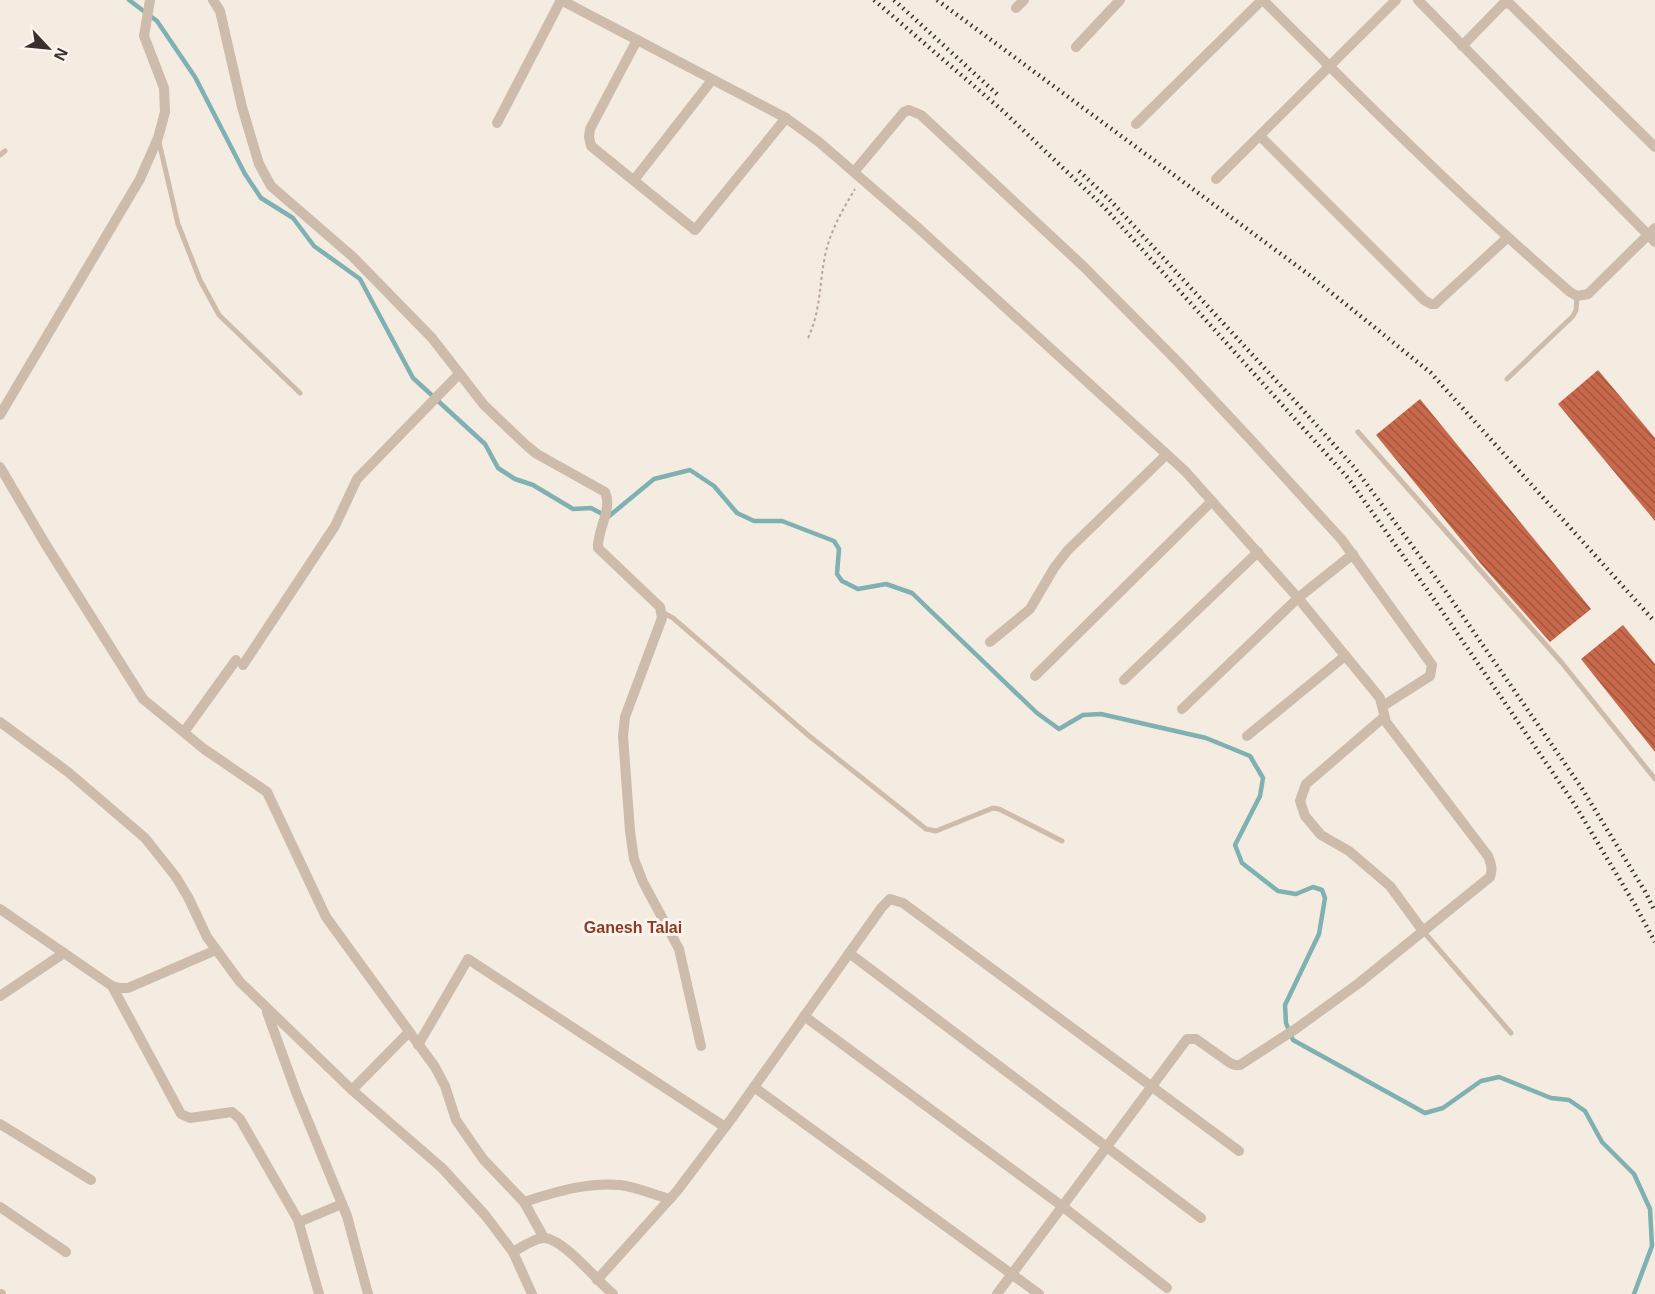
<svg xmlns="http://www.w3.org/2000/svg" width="1655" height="1294" font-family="Helvetica,sans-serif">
	<defs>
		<pattern id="building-back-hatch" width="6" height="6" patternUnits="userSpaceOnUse" patternTransform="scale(1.5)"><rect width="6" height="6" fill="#c8694b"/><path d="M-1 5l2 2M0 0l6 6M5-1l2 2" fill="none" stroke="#a4573f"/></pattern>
	</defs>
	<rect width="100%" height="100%" fill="#f4ebe1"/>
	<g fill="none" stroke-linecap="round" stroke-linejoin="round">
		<path stroke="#7fb0b2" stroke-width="4.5" d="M129,0L157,21L195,77L245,174L261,198L293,218L314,246L360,279L413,378L485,444L498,468L515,479L533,485L573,509L591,508L608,517L654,479L690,470L714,486L737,513L754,521H782L834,541L839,549L837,574L842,581L858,589L886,584L912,593L1037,713L1059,729L1083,715L1101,714L1206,738L1250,756L1263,778L1260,796L1235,845L1242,863L1278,891L1296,894L1313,887L1322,890L1325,898L1319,934L1285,1005L1286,1023L1293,1040L1425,1113L1443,1108L1481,1081L1499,1077L1551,1098L1569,1100L1585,1111L1602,1142L1634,1174L1650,1209L1652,1246L1634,1294"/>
	</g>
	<g fill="url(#building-back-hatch)">
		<path d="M1598,370L1655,438V521L1558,404Z"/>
		<path d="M1420,399L1591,609L1550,642L1481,564L1376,435Z"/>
		<path d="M1623,625L1655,664V752L1581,659Z"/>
	</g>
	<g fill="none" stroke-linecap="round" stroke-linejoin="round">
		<path stroke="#b9a596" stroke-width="2" stroke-dasharray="3 3" stroke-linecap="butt" d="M808,338C821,310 819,285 825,256C830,231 842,211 855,189"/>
		<g stroke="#cdbbac" stroke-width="5">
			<path d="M159,142L178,224L200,280L219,315L300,393"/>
			<path d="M0,155L5,151"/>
			<path d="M1507,379L1573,316L1576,310L1577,296"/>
			<path d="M1358,432L1562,663L1655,779"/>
			<path d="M662,612L673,618L808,735L926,829L936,831L993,808L999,809L1062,841"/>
			<path d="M1423,931L1511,1033"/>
		</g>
		<g stroke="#cdbbac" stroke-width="10">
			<path d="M213,0L220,11L242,107L259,164L271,186L353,257L432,338L484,405L527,446L537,454L605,492C613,509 597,530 598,548L660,607L662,618L625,717L623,736L630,831L634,859L643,882L679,949L701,1046"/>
			<path d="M561,0L786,118L819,142L916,226L1185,471L1298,598L1380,698L1386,722L1488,856C1491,863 1493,869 1490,877L1359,983L1297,1028L1240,1065H1235L1230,1063L1196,1039H1187L997,1294"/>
			<path d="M1263,0C1363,100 1463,200 1570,292L1577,296L1588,294L1655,228"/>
			<path d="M1418,0L1655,242"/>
			<path d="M1016,8L1024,0"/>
			<path d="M637,40L590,129L589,137L591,146L695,230L786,118"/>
			<path d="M1462,46L1504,3L1510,4L1655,147"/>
			<path d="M1076,47L1120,0"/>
			<path d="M497,123L561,0"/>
			<path d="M1136,124L1262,0"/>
			<path d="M1260,136L1424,300L1431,304H1435L1507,238"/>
			<path d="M854,172L904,112L909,110L921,115L1083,266L1179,363L1251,440L1342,540L1432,665L1430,676L1383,706"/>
			<path d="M1216,179L1396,0"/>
			<path d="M634,180L712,80"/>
			<path d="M0,415L140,179L158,138L165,112L164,88L144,36L150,0"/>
			<path d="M0,467L46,545L143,699L204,749L267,792L326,917L435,1067L445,1086L456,1120L483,1159L524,1202L544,1238"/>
			<path d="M990,642L1030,609L1054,568L1068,550L1166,455"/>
			<path d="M243,665L335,526L357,479L459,374"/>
			<path d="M1035,676L1212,501"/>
			<path d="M1124,680L1258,552"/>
			<path d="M1182,709L1298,598L1353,554"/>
			<path d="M1384,717L1306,784L1300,801L1305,816L1321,835L1349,851L1390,886L1423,931"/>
			<path d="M0,722L68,772L145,838L176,877L188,897L207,937L240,982L352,1090L442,1168L485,1215L513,1252L532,1294"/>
			<path d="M184,732L236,660"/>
			<path d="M1247,736L1345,656"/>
			<path d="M0,909L112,986L120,988H128L216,950"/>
			<path d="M849,953L1201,1218"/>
			<path d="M112,986L181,1114L190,1118L232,1112L240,1119L298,1220L319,1294"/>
			<path d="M0,996L64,953"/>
			<path d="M267,1012L296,1092L347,1216L368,1294"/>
			<path d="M804,1016L1062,1206L1167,1288"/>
			<path d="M418,1045L468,959L725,1127"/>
			<path d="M754,1087L1039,1294"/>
			<path d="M352,1090L409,1032"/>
			<path d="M0,1124L91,1180"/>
			<path d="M524,1202C556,1192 586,1182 620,1185C637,1187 654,1195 670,1199"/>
			<path d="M0,1207L66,1252"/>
			<path d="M299,1222L342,1204"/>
			<path d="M513,1252C522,1247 533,1239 543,1238C561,1236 598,1282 613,1294"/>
			<path d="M597,1280L677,1191L732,1118L882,907L890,899L903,903L1239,1151"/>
			<path d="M0,1294H1"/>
		</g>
		<g stroke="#3b302b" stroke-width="4.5" stroke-dasharray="1.5 4.5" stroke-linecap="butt">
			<path d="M874,0L1003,111L1104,207L1348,478L1433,598L1575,805L1635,905L1655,942"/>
			<path d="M894,0L998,95"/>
			<path d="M937,0L1312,277L1431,373L1655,622"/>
			<path d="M1079,171L1109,199L1293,399L1354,467L1444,589L1581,787L1646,893L1655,912"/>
		</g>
	</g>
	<g text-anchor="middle" stroke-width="6" stroke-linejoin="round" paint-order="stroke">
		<g font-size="16" font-weight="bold" fill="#8c3b22" stroke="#fbf5ee">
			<text x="633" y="933">Ganesh Talai</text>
		</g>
	</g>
	<g transform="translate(48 48) rotate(116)" stroke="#fbf5ee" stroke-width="4.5" paint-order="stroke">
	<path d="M0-4.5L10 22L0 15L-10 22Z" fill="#3b302b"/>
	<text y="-9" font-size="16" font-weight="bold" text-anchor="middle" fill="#3b302b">N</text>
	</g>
</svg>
